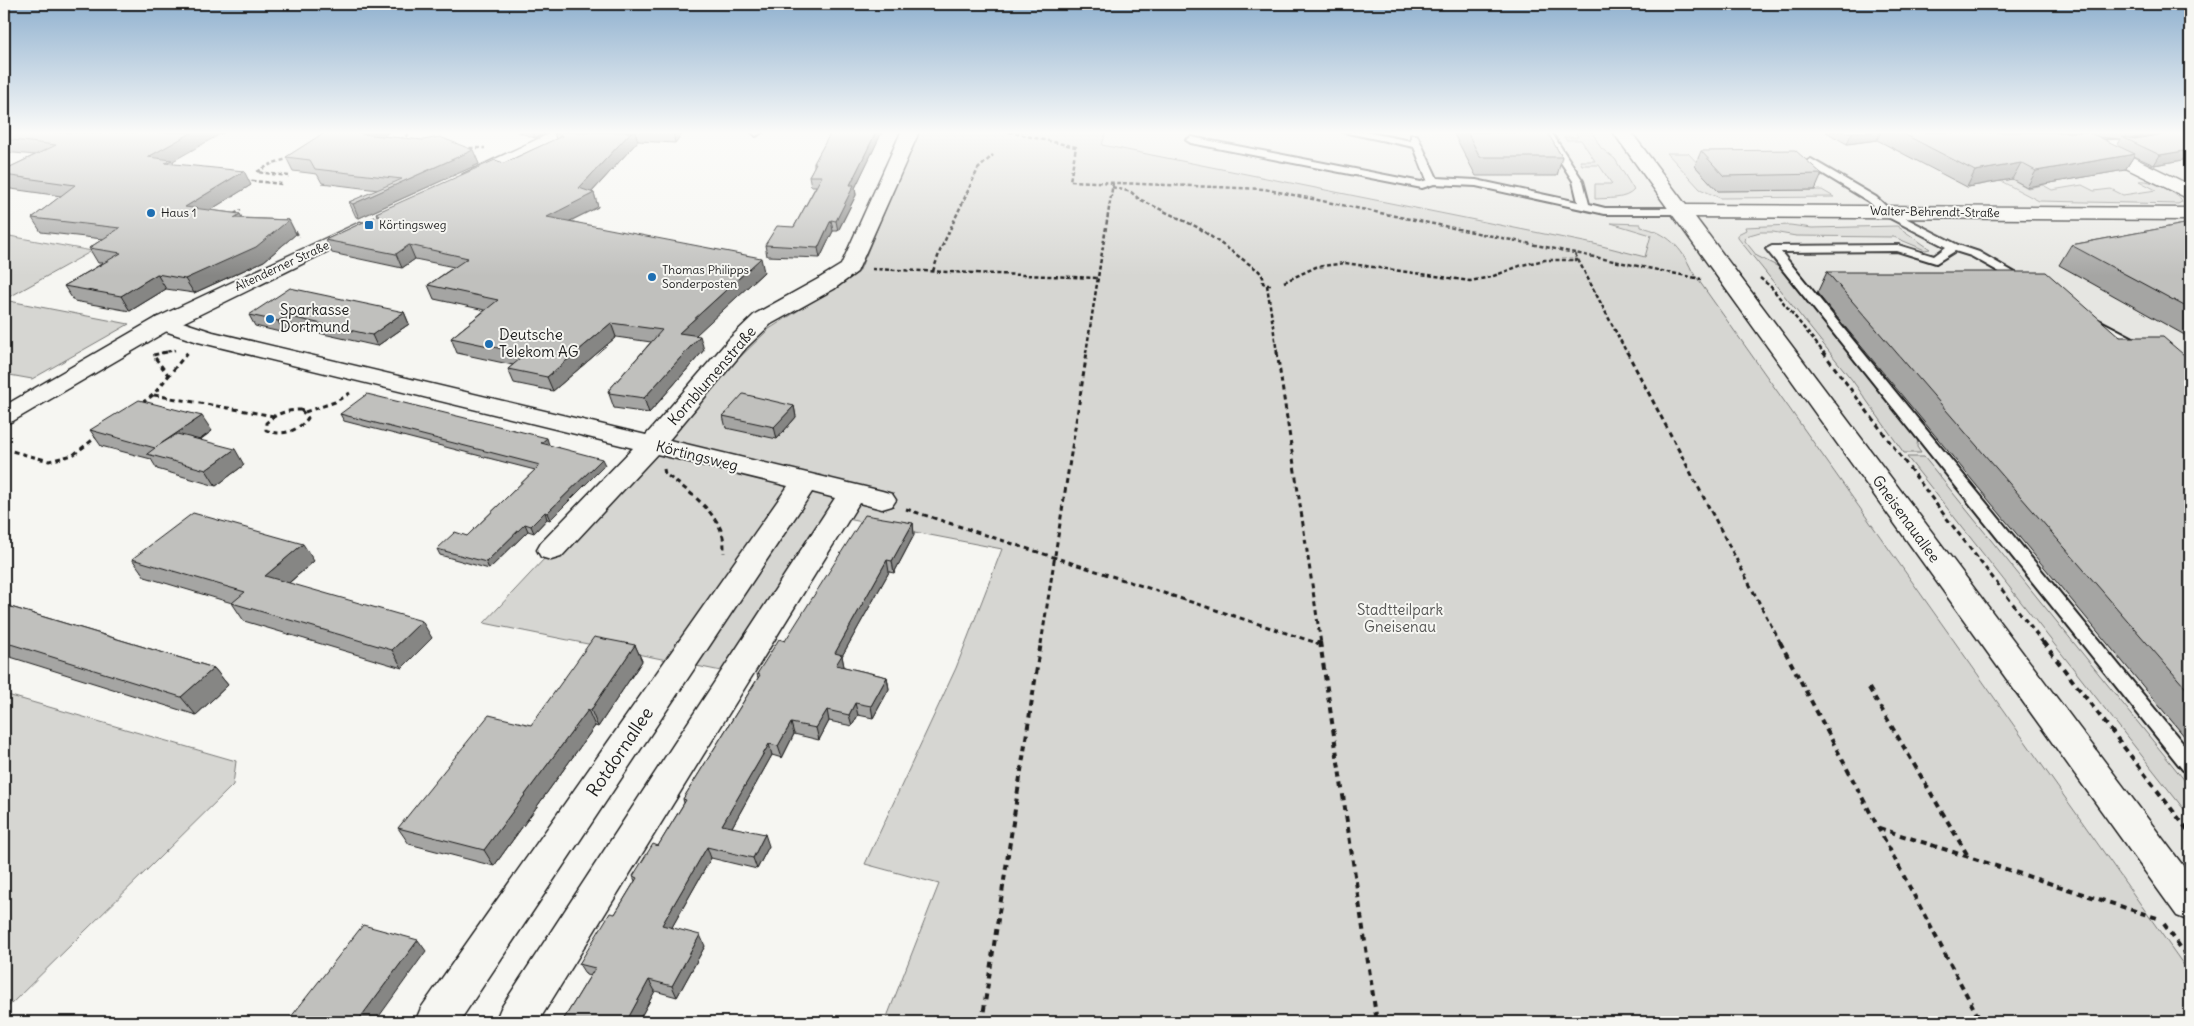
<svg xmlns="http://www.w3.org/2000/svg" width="2194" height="1026" font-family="Delius,sans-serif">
	<rect width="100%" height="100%" fill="#f6f6f2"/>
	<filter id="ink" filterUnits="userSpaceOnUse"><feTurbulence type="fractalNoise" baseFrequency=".02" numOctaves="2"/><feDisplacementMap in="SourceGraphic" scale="10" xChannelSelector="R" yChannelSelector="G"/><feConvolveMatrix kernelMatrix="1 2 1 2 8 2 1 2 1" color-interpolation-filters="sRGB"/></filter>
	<g filter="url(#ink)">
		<path fill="#e6e6e2" d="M1106,132H2190V974L1692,271L1101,145Z"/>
		<g fill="#d6d6d2" stroke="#797977">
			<path d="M918,132H1106L1102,145L1594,244L1645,257L1651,235L1611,223L1641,224V227C1667,232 1682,248 1692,271L2190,974V1022H885L939,884L865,864L956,668L1002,549L837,517L736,674L484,623L666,429L769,329L859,272Z"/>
			<path d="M1576,132H1592L1601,148L1615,159L1634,190C1626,200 1607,198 1595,199V184H1612L1599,165H1582L1580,161H1595L1581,140H1566L1564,137H1578Z"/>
			<path d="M1922,140L1991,168L2028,188L2043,185L2052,190L2082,185L2094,191L2111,189L2123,195L2156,190L2139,181C2151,179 2172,191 2181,199L2182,202L2178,204L2039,201Z"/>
			<path d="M1667,153H1688L1700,166L1696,167L1718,191L1822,190L1834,197L1720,198L1700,189Z"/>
			<path d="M1790,225L1812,228L1897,226L1930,249L1925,250L1894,237L1796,236L1773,232H1760L1746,236L1745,241L1757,256L1781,268L1918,435L1917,447L1921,453H1904L1852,380L1738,238V234L1746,230L1745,227Z"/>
			<path d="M4,235L92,251L4,300Z"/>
			<path d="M4,300L129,324L32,379L4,374Z"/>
			<path d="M1907,457H1924L2190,787V817Z"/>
			<path d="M4,694L236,761L233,785L4,1011Z"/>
		</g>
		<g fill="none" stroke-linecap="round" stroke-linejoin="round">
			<defs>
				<g id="lane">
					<path d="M752,132H762L756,136Z"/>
					<path d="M1343,132H1365L1411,141V135H1417L1437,178L1476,180L1578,202L1573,181L1541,132H1551L1583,181L1589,204L1605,208H1681L1686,211L1681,214H1605L1476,186L1434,184L1422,188L1191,143L1186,140L1191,137L1421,182L1427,180L1414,147Z"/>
					<path d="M2139,139L2142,140V144L2089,146L2084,143L2086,141Z"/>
					<path d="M1811,159L1876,197L1890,210L1958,245L1979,252L2031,282L2025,286L2021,284L1971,256L1955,251L1936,263L1897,251L1781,252L2190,752V773L2183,770L1766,249L1772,246L1898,245L1934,256L1946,247L1882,214L1868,201L1807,164L1806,162Z"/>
					<path d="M2095,318L2145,344L2147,347L2145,350H2137L2091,325L2089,322Z"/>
				</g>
				<g id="street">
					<path d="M901,132H919L857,272L834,289L771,324L746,348L669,440L882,491L892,494L896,500L892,506L882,509L859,503L538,1022H495L501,1008L835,498L812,492L459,1022H415L421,1008L788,486L657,454L561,557L551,560L541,557L537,550L541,543L633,448L198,342L156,328L153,323L156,318L164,316L213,332L646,435L730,338L755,314L818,279L841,265Z"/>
					<path d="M2057,132H2081L2190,185V198L2183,196L2060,136Z"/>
					<path d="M1681,205L2190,208V220L1681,217L1674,215L1671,211L1674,207Z"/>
				</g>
				<g id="secondary">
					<path d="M553,132H577L574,136L477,182L470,184L463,182L461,178L463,174Z"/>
					<path d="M1613,132H1631L2190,875V921L2177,916Z"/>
					<path d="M360,222L367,224L370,228L367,232L172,328L13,421L4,424V406L156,318Z"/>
				</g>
			</defs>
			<use href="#lane" stroke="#1c1c1c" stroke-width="4"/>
			<use href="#street" stroke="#1c1c1c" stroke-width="3"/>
			<use href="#secondary" stroke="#1c1c1c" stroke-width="3"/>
			<g stroke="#1c1c1c" stroke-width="2.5" stroke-dasharray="4 2.5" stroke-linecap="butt">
				<path d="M1009,132L1076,147L1070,181L1264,189L1701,279"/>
				<path d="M400,140L412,132"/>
				<path d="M463,148H485"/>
				<path d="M289,176L257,172L273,163L291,158"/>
				<path d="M245,180L282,184"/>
				<path d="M1112,187L1131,192L1139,199L1199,228L1259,271L1263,277V283L1267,285L1277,353"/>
				<path d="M234,214L241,210"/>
				<path d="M290,230H295L299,237"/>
				<path d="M1575,254L1627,353"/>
				<path d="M872,269L1099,278"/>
				<path d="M933,271L940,251L978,169L993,155"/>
				<path d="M1760,278L1771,287L1824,353"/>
				<path d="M1284,282L1316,267L1345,263L1470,281L1491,277L1522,265L1545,260H1578"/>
				<path d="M1267,285H1273"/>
				<path d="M161,353L175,350"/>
				<path d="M1086,353L1113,183"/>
			</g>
			<g stroke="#1c1c1c" stroke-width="3" stroke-dasharray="5 4" stroke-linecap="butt">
				<path d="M167,352L153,355L169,376"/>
				<path d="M1277,352L1321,644"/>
				<path d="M1627,352L1781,644"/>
				<path d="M1823,352L1945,516L2044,644"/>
				<path d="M154,395L274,416"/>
				<path d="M142,403L153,395L188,352"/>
				<path d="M301,410L308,418C298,431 282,437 266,430V423C276,413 288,410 301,410Z"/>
				<path d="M305,412L335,402L350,393"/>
				<path d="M4,449L49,461L73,455L99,435"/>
				<path d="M664,469L665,474C685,488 718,512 723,537C724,542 724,548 724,553"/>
				<path d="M906,509L1320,644"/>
				<path d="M1041,644L1087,352"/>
			</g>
			<g stroke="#1c1c1c" stroke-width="4" stroke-dasharray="6 5" stroke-linecap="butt">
				<path d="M1316,642L1321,644"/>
				<path d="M1320,642L1377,1022"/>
				<path d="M1780,642L1981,1022"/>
				<path d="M2043,642L2190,833"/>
				<path d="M1869,688L1968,856"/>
				<path d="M1879,828L2160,919"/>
				<path d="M2164,924L2190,961"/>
				<path d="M982,1022L1041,642"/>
			</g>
			<use href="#lane" fill="#f6f6f2" fill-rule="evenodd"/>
			<use href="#street" fill="#f6f6f2" fill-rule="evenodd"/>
			<use href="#secondary" fill="#f6f6f2" fill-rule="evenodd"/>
		</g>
		<g fill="#a5a5a3" stroke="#1c1c1c" fill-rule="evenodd">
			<path d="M4,132L173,161L174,164L251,185L210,210L240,214L242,218L289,220L296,234L264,261L194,293L166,289L130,311L74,301L64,286L103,263H98L89,248L103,239L41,232L32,218L61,196L4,188V170L35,155L4,152Z"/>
			<path d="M518,132H548L535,138Z"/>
			<path d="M555,132H683L675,143L638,141L592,192L594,193L598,207L570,221L764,272L695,335L704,350L649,413L614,408L608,391L651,342L616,337L553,391L514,383L508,369L513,365L457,353L451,338L485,310L434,299L428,285L454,267L415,259L402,268L332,253L325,240L377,216L376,213L504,163L556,139L554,133Z"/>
			<path d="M882,132L855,188L856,195L838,231H833L820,258L767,256L765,245L794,227L816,186H811L809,176L814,167V163Z"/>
			<path d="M1453,132H1547L1562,157L1557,176H1476Z"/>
			<path d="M1826,132H2164L2163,134L2131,138L2135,139L2190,133V164L2183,160L2154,165L2134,156L2125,170L2027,187L2012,179L1967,187L1877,140L1847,144ZM2098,137L2121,139L2117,146Z"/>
			<path d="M384,136L473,150L479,164L359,218L356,217L349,202L378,190L322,183L317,174L293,171L286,157Z"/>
			<path d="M1701,151L1822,174L1815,190L1718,191L1695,166Z"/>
			<path d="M2190,223V338L2059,265L2071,245Z"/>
			<path d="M1827,272L2120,337L2190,360V743L1817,293Z"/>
			<path d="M404,312L409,324L377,346L292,327L284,333L255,326L249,315Z"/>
			<path d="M794,406L796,417L777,439L726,428L723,416Z"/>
			<path d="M340,414L549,445L605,465L550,520L547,519L534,533L528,531L489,569L440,555L437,549L467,536L535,470L344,421Z"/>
			<path d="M90,430L212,431L200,440L244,465L216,486L157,469L151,459L101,446Z"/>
			<path d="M913,523L914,535L894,573L889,572L842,656L844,667L887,677L889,689L873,718L858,715L852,726L829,721L819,740L794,734L782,758L772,755L732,827L769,846L757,869L711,858L672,927L705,946L677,997L655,991L638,1022H562L590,976L586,975L579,964L615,914L635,881L633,876L658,846L684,803L683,799L758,678L757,674L785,641Z"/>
			<path d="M132,559L314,561L289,583L432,638L402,668L244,621L232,603L145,577Z"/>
			<path d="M4,605L214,668L228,685L196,715L4,655Z"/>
			<path d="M635,645L642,661L598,727L595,726L494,866L409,844L398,828Z"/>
		</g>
		<g fill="#868684" stroke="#1c1c1c">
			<path d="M193,132H224L173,161L179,173L148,157Z"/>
			<path d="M363,132H389L367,148L361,134Z"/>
			<path d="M533,132H548L535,138Z"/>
			<path d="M631,132H635L638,141L588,196L594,193L598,207L552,230L547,217L579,188Z"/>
			<path d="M673,132H683L675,143Z"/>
			<path d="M876,132H882L855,188L856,195L838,231L836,221L850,185Z"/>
			<path d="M1852,132H1881L1877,140L1847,144Z"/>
			<path d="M2129,132H2164L2163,134L2126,139L2125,138Z"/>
			<path d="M473,150L479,164L359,218L353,204Z"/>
			<path d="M2189,150L2183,160L2154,165L2160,155Z"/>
			<path d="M2135,154L2125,170L2027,187L2036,171Z"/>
			<path d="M2021,163L2012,179L1967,187L1975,171Z"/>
			<path d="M244,171L251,185L192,221L185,207Z"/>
			<path d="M240,214L247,228L234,218Z"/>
			<path d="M289,220L296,234L264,261L194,293L185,279Z"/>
			<path d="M831,220L833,231L820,258L818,248Z"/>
			<path d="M409,245L415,259L402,268L396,254Z"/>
			<path d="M761,258L764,272L683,347L679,333Z"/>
			<path d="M157,274L166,289L130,311L121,296Z"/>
			<path d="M404,312L409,324L377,346L372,335Z"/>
			<path d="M286,316L292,327L284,333L278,321Z"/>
			<path d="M611,323L616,337L553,391L547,377Z"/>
			<path d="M700,336L704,350L649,413L644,398Z"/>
			<path d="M794,406L796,417L777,439L774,427Z"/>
			<path d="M202,416L212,431L170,460L156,447Z"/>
			<path d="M547,438L549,445L544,450L541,443Z"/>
			<path d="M235,449L244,465L216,486L206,470Z"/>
			<path d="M602,459L605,465L550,520L547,513Z"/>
			<path d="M545,512L547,519L534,533L531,526Z"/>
			<path d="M913,523L914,535L894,573L892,561Z"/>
			<path d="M525,524L528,531L489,569L486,562Z"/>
			<path d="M303,544L314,561L276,594L265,576Z"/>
			<path d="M887,560L889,572L842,656L844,666L839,677L836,665L835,653Z"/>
			<path d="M422,621L432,638L402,668L392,650Z"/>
			<path d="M635,645L642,661L598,727L591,710Z"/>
			<path d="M214,668L228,685L196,715L181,697Z"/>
			<path d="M887,677L889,689L873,718L871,706Z"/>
			<path d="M855,703L858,715L852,726L849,715Z"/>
			<path d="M588,710L595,726L494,866L484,850Z"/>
			<path d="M827,710L829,721L819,740L816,728Z"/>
			<path d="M791,723L794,734L782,758L778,746Z"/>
			<path d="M769,744L772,755L727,836L722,825Z"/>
			<path d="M765,834L769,846L757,869L753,858Z"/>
			<path d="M707,847L711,858L667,936L662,925Z"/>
			<path d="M700,935L705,946L677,997L672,986Z"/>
			<path d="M418,940L426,951L375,1022H357Z"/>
			<path d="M649,980L655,991L638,1022H626Z"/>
		</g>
		<g fill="#c0c0bd" stroke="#1c1c1c">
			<path d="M4,132H193L148,157L172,160L165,163L244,171L185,207L240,214L234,218L289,220L256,247L185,279L157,274L121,296L64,286L121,253L89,248L120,228L32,218L75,185L4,175V170L56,145L4,139Z"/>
			<path d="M325,132H363L361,134L423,140L440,137L473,150L353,204L349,202L402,179L315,169L310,160L286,157Z"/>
			<path d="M555,132H631L579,188L594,193L547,217L761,258L679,333L700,336L644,398L609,393L610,391H608L662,330L611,323L547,377L508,369L526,354L451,338L498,300L428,285L468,258L409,245L396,254L325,240L379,215L376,213L495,160L504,163L562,136L554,133Z"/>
			<path d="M831,132H876L850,185H854L836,221L831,220L818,248L765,245L777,226L794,227L822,176H809L816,163H814Z"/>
			<path d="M1467,132H1547L1562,157H1480Z"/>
			<path d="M1900,132H2088L2135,154L2036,171L2021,163L1975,171Z"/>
			<path d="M2174,132L2190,133V151L2189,150L2160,155L2122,137L2135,139Z"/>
			<path d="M1795,150L1822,174L1724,176L1701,151Z"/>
			<path d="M2190,223V309L2071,245Z"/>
			<path d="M1827,272H2046L2120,337H2163L2190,360V693Z"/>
			<path d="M290,288L404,312L372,335L286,316L278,321L249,315Z"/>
			<path d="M367,394L547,438L541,443L602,459L547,513L545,512L531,526L525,524L486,562L437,549L455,532L467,536L540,465L340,414Z"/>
			<path d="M743,394L794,406L774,427L723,416Z"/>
			<path d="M139,400L202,416L156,447L177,434L235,449L206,470L147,454L155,448L90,430Z"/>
			<path d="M193,513L303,544L265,576L422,621L392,650L232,603L245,592L132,559Z"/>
			<path d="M865,515L913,523L892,561L887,560L835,653L842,655L836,665L887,677L871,706L855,703L849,715L827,710L816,728L791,723L778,746L769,744L722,825L765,834L753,858L707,847L662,925L700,935L672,986L649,980L626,1022H562L595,968L579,964L610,913L615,914L637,878L633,876L653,844L658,846L686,800L683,799L760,675L757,674L779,639L785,641Z"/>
			<path d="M4,605L214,668L181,697L4,642Z"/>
			<path d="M594,637L635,645L591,710H588L484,850L398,828L489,715L531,725Z"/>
			<path d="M363,925L418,940L357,1022H287Z"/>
		</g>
	</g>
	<linearGradient id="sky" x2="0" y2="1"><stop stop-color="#90b1cf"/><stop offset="0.48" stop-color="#fbfbf9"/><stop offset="1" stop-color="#fbfbf9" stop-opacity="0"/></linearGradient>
	<rect width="2194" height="276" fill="url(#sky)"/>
	<g fill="#1f6fb2" stroke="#f6f6f2" stroke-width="2">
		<circle cx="151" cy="213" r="5"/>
		<rect x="364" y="220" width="10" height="10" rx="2.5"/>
		<circle cx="652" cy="277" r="5"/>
		<circle cx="270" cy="319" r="5"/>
		<circle cx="489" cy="344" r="5"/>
	</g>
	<g text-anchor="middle" stroke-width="4" stroke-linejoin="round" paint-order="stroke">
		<g font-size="12" fill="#1c1c1c" stroke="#f6f6f2">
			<text transform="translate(1935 212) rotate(1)" y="4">Walter-Behrendt-Straße</text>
			<text transform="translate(282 266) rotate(-25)" y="4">Altenderner Straße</text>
		</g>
		<g font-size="12" fill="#1c1c1c" stroke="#f6f6f2" text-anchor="start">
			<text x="161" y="217">Haus 1</text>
			<text x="379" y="229">Körtingsweg</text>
			<text x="662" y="274">Thomas Philipps<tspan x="662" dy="14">Sonderposten</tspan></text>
		</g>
		<g font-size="15" fill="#1c1c1c" stroke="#f6f6f2" text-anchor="start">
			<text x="280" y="315">Sparkasse<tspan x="280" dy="17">Dortmund</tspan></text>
			<text x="499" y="340">Deutsche<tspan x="499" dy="17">Telekom AG</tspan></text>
		</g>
		<g font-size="15" fill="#1c1c1c" stroke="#f6f6f2">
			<text transform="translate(712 376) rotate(-49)" y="5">Kornblumenstraße</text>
			<text transform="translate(697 456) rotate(14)" y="5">Körtingsweg</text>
			<text transform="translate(1906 519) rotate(54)" y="5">Gneisenauallee</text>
		</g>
		<g font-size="15" fill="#545453" stroke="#f6f6f2">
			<text x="1400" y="615">Stadtteilpark<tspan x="1400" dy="17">Gneisenau</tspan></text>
		</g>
		<g font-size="18" fill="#1c1c1c" stroke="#f6f6f2">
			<text transform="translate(620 752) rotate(-56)" y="6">Rotdornallee</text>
		</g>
	</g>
	<rect width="2194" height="1026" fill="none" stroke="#f6f6f2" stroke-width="20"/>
	<rect x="10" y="10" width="2174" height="1006" fill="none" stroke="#1c1c1c" stroke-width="2" filter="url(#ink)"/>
</svg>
